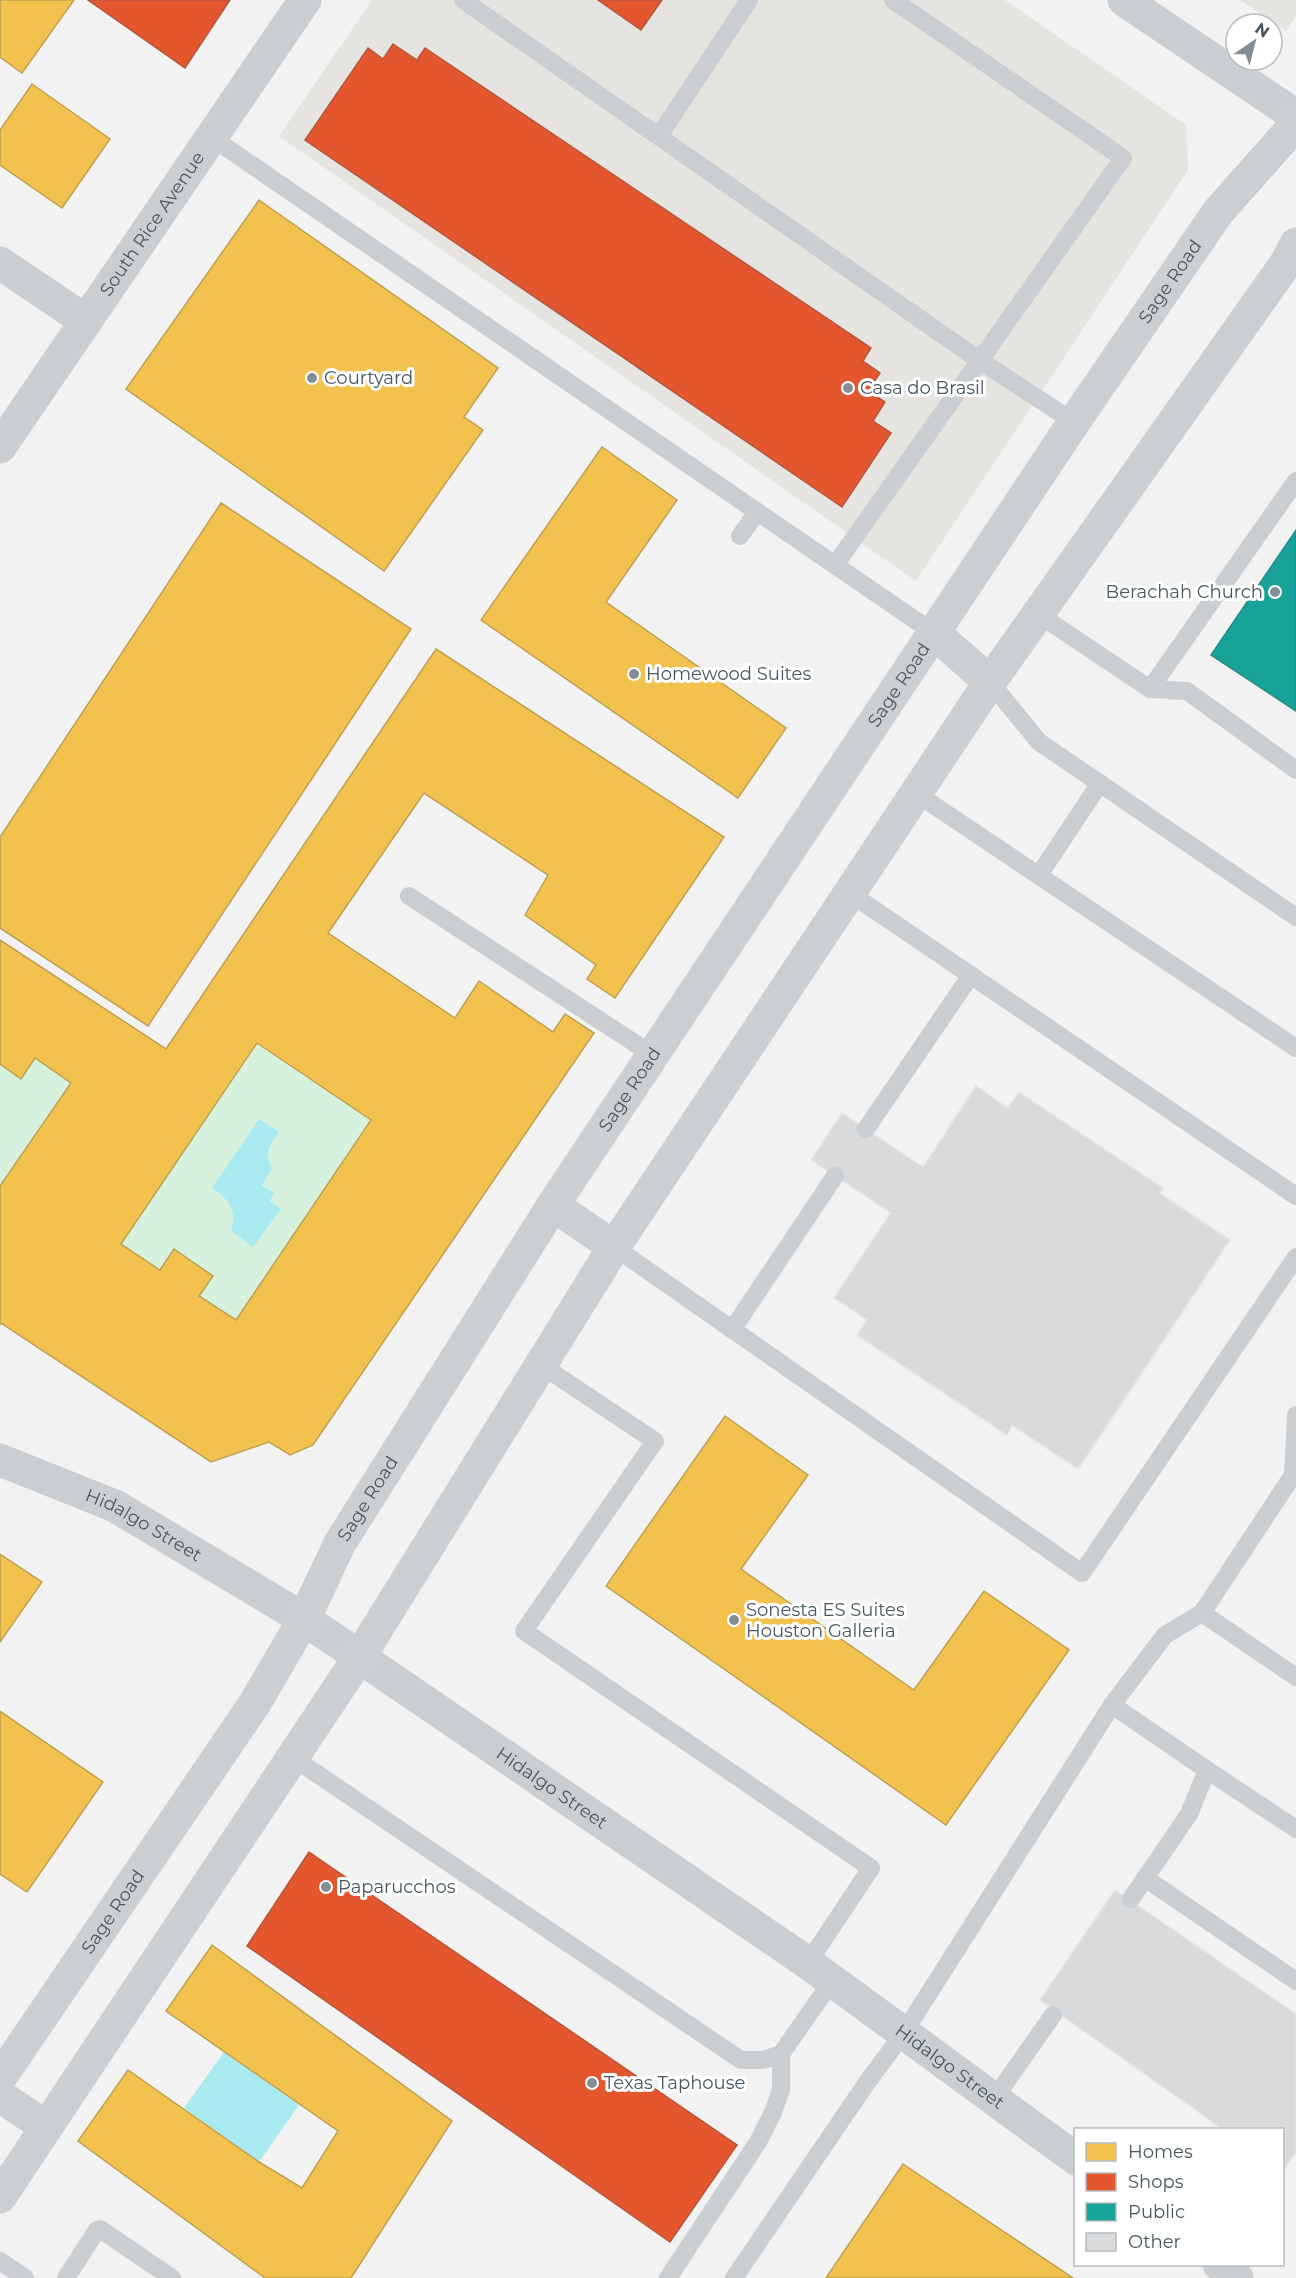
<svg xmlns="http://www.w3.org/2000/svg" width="1296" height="2278" font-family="Montserrat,sans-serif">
	<rect width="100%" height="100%" fill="#f2f2f2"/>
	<g fill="#e6e4e0">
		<path d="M372,0H1005L1186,125L1188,170L916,581L279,136Z"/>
		<path d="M1240,0H1296V16L1286,31Z"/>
	</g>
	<g fill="#d6f2de">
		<path d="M257,1043L371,1120L236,1320L199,1296L212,1276L174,1250L160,1270L121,1244Z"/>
		<path d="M35,1058L71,1083L0,1186V1064Z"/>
	</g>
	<g fill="#a9eaf1">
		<path d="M259,1119L279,1132C269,1147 264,1151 272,1169L262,1185L274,1193L270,1201L281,1209L253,1247L231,1231C238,1212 228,1198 212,1188Z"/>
		<path d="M224,2052L299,2105L259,2162L184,2108Z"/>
	</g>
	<g fill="#f2c14e" stroke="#bfa153" stroke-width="1.5" fill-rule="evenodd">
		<path d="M0,0H74L22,73L0,57Z"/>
		<path d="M32,84L110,139L62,208L0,165V130Z"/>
		<path d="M259,200L498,368L464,417L483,430L384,571L126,389Z"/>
		<path d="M602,447L677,500L606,602L786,728L738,798L481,620Z"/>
		<path d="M221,503L411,629L148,1026L0,928V837Z"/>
		<path d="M436,649L724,837L615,998L587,979L596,965L525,915L548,875L424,793L328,933L455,1018L479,981L553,1032L565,1014L594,1033L313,1445L290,1455L269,1442L211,1462L1,1323L0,1325V1186L71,1083L35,1058L21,1079L0,1064V940L166,1049ZM257,1043L371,1120L236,1320L199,1296L213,1276L174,1249L160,1270L121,1244Z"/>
		<path d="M725,1416L808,1475L741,1569L914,1690L984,1591L1069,1650L946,1825L606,1586Z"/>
		<path d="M0,1554L42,1582L0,1642Z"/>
		<path d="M0,1711L103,1782L27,1892L0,1874Z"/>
		<path d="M212,1945L452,2121L351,2278H265L78,2141L128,2070L259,2162L302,2188L338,2131L166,2011Z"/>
		<path d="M903,2164L1073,2278H826Z"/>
	</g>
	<g fill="#e4572e" stroke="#b5573d" stroke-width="1.5">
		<path d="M88,0H230L185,68Z"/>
		<path d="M598,0H662L641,30Z"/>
		<path d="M393,44L417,60L425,48L871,348L863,361L880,373L868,391L885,402L873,421L891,433L842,507L305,140L368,48L383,59Z"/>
		<path d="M309,1852L737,2145L670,2242L247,1946Z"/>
	</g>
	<path fill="#17a398" stroke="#268c87" stroke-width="1.5" d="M1296,530V711L1211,655Z"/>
	<g fill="#d8dadb" stroke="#e4e4e5" stroke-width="1.5">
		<path d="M976,1086L1008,1108L1019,1092L1163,1188L1159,1193L1230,1240L1078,1469L1012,1425L1007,1435L857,1335L867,1320L834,1298L891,1213L811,1160L842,1113L923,1167Z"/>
		<path d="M1115,1890L1296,2014V2152L1283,2171L1282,2130H1224L1040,2000Z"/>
	</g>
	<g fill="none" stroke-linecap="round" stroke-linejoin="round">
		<g stroke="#cbced1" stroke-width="18">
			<path d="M463,0L979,360L1074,422"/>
			<path d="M659,136L749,0"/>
			<path d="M211,137L934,633"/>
			<path d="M740,536L757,512"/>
			<path d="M835,565L1123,158L893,0"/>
			<path d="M1038,614L1150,689L1187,691L1296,770"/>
			<path d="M990,682L1039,742L1296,917"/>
			<path d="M1150,689L1296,481"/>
			<path d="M917,794L1296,1048"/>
			<path d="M1039,875L1100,783"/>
			<path d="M851,894L1296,1196"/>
			<path d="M409,896L653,1055"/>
			<path d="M866,1129L971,975"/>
			<path d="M614,1247L1082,1573L1296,1257"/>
			<path d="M732,1330L835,1176"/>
			<path d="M541,1365L655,1441L524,1631L871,1868L808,1963"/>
			<path d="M1202,1613L1296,1677"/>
			<path d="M1112,1705L1207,1770L1189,1814L1131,1899"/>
			<path d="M292,1757L741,2060H763L781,2054L832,1981"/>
			<path d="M1207,1770L1296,1829"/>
			<path d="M1145,1878L1296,1981"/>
			<path d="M994,2099L1053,2015"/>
			<path d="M0,2261L25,2278"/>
			<path d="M66,2278L97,2230L100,2229L172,2278"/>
			<path d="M668,2278L758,2142L773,2112L781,2090V2054"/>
			<path d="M734,2278L868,2081L903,2034L1112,1705L1165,1635L1202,1613L1293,1475L1296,1415"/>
		</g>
		<path stroke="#cbced1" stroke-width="33" d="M0,263L86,321"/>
		<g stroke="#cbced1" stroke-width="33">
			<path d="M1124,0L1296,116"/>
			<path id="s1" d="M0,447L305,0"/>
			<path id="s2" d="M0,1460L115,1506L304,1619L808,1963L1076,2159"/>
			<path d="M1219,2264L1237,2278"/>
		</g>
		<g stroke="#cccfd2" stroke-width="33">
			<path d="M934,633L990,682"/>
			<path d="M553,1205L614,1247"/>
			<path id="s3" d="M0,2078L255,1703L304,1619L340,1543L553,1205L1074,422L1218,212L1296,124"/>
			<path d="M0,2096L46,2127"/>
			<path d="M0,2197L360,1656L614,1247L990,682L1286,263L1296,244"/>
		</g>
	</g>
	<g fill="#848d93" stroke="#fff" stroke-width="2">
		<circle cx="312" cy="378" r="6"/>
		<circle cx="848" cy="388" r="6"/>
		<circle cx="1275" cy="592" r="6"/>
		<circle cx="634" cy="674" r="6"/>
		<circle cx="734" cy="1620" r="6"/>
		<circle cx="326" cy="1887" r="6"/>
		<circle cx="592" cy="2083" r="6"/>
	</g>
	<g text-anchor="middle" stroke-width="6" stroke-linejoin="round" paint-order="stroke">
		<g font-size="18" fill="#485760" stroke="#fff">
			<text dy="6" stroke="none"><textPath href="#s1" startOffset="270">South Rice Avenue</textPath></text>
			<text dy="6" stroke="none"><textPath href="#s3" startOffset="2145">Sage Road</textPath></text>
			<text dy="6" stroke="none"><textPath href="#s3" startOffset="1659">Sage Road</textPath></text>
			<text dy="6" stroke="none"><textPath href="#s3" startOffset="1173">Sage Road</textPath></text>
			<text dy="6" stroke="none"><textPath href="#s3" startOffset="687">Sage Road</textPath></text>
			<text dy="6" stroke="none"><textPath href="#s2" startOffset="158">Hidalgo Street</textPath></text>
			<text dy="6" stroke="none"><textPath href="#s2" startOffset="644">Hidalgo Street</textPath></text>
			<text dy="6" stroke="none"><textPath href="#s3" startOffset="201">Sage Road</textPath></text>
			<text dy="6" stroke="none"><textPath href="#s2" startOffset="1130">Hidalgo Street</textPath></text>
		</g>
		<g font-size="18" fill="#485760" stroke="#fff" text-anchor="start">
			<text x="324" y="384">Courtyard</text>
			<text x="860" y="394">Casa do Brasil</text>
			<text x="1263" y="598" text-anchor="end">Berachah Church</text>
			<text x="646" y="680">Homewood Suites</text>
			<text x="746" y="1616">Sonesta ES Suites<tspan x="746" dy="21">Houston Galleria</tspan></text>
			<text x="338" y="1893">Paparucchos</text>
			<text x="604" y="2089">Texas Taphouse</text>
		</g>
	</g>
	<rect x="1074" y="2128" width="210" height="138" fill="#ffffff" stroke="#b6bcbf" stroke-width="1.5"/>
	<rect x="1086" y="2143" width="30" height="18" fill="#f2c14e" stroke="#b6bcbf" stroke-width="1.5"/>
	<text x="1128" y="2158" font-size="18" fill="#485760">Homes</text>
	<rect x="1086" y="2173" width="30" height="18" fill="#e4572e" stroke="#b6bcbf" stroke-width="1.5"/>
	<text x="1128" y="2188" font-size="18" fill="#485760">Shops</text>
	<rect x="1086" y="2203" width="30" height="18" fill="#17a398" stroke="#b6bcbf" stroke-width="1.5"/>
	<text x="1128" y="2218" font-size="18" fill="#485760">Public</text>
	<rect x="1086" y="2233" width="30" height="18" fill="#d8dadb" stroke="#b6bcbf" stroke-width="1.5"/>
	<text x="1128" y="2248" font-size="18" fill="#485760">Other</text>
	<g transform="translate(1254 42) rotate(35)"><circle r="28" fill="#ffffff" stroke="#b6bcbf" stroke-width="1.5"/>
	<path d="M0-4.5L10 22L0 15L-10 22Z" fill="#848d93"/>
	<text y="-9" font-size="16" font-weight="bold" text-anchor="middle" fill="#485760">N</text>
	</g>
</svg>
